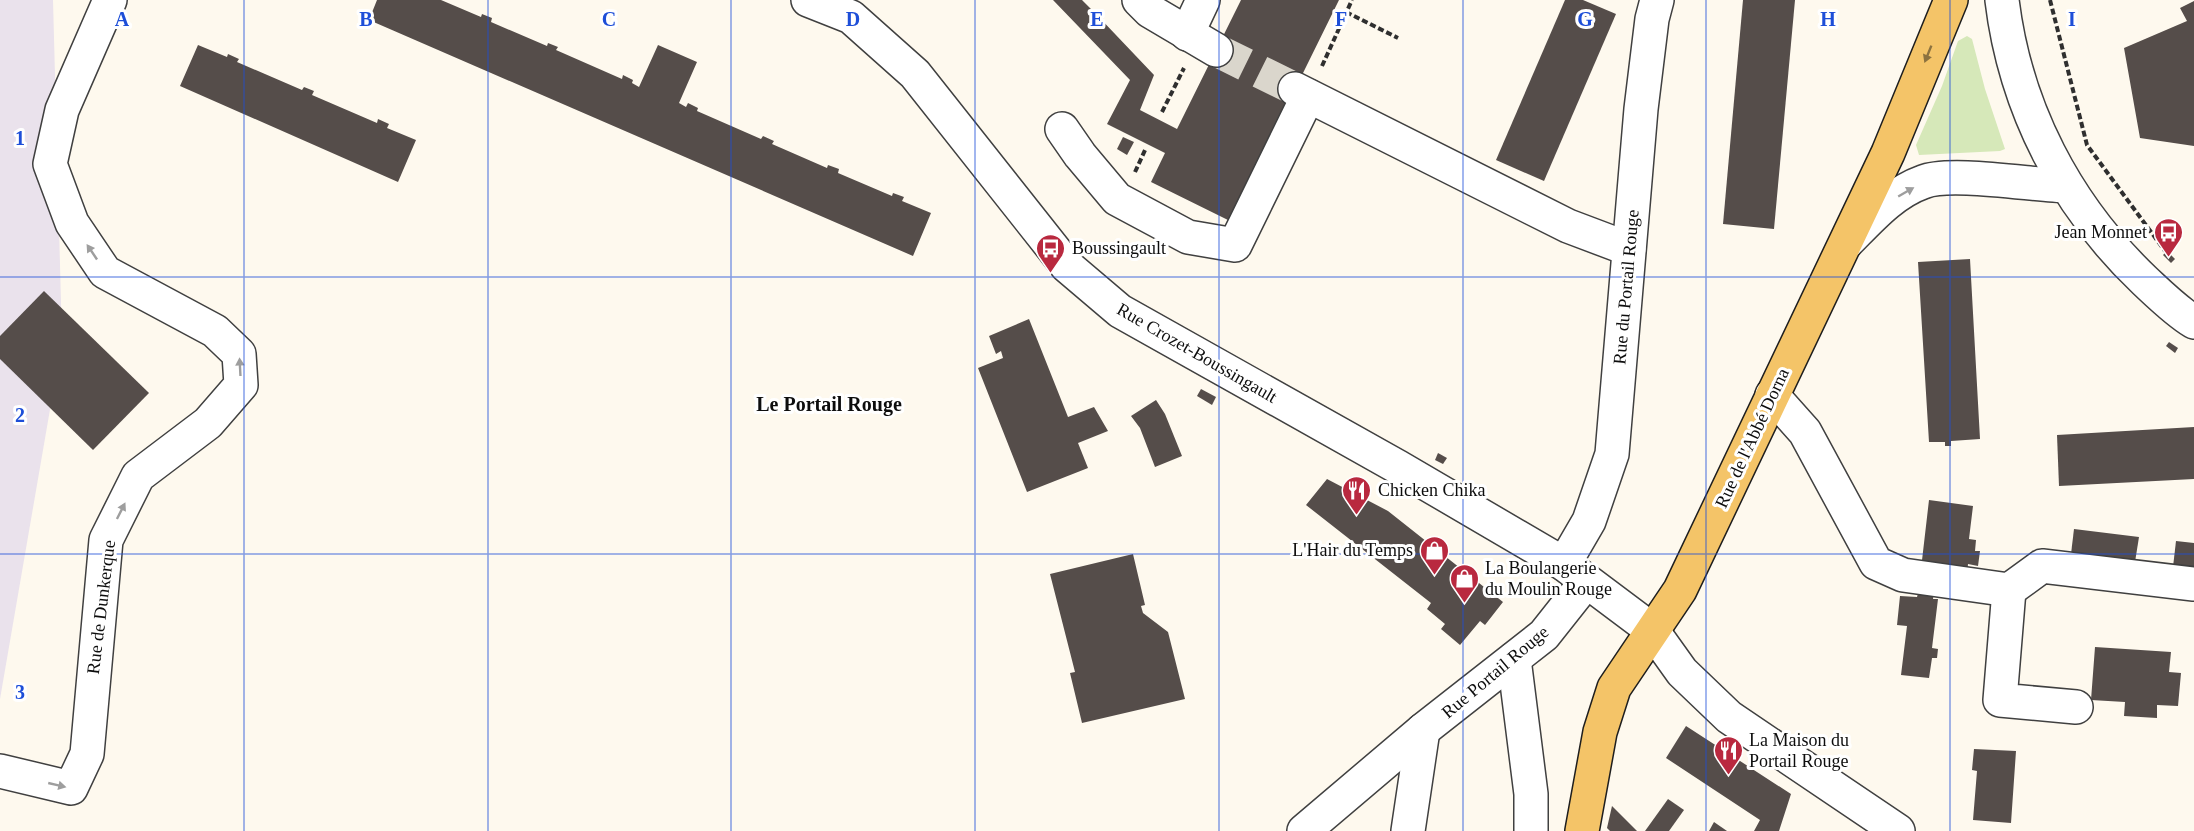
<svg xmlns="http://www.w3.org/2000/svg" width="2194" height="831" font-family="'Times New Roman',serif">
	<rect width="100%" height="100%" fill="#fef9ee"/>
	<path fill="#eae2ec" d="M0,0H53L62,340L0,699Z"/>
	<path fill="#d6e8b9" d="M1967,36L1972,39L1985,89L2005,149L2000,151L1919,155L1916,145L1942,86L1958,41Z"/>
	<g fill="#554d4a">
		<path d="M377,0H441L481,17L482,14L492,18L491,22L547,46L548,43L558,47L556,50L622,79L623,75L633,80L632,83L639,87L658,45L697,62L679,103L686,107L688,103L698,108L697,111L761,139L763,136L774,141L772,144L827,168L828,165L839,169L838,173L892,196L893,193L904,197L902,201L931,213L913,256L369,20Z"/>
		<path d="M1053,0H1082L1096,14L1154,75L1140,110L1177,129L1241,0H1339L1230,221L1151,182L1165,153L1107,124L1130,80Z"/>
		<path d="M1565,0H1583L1616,14L1544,181L1496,160Z"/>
		<path d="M1743,0H1795L1774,229L1723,224Z"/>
		<path d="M2194,1V146L2140,138L2124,48L2187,21L2180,8Z"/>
		<path d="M198,45L227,57L228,54L239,59L237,62L302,90L304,87L314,91L312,95L377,123L378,119L389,124L387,128L416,140L398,182L180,86Z"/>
		<path d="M1123,137L1134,142L1127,155L1117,149Z"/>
		<path d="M2167,251L2175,259L2171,263L2163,255Z"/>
		<path d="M1970,259L1980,439L1951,441V446H1945V442H1929L1918,262Z"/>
		<path d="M44,291L149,393L93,450L0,359V336Z"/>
		<path d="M1029,319L1068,417L1094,407L1108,431L1078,443L1088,468L1027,492L978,368L1003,358L1001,351L996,354L989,336Z"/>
		<path d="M2169,342L2178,348L2175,353L2166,346Z"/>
		<path d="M1201,389L1216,397L1212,405L1197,396Z"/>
		<path d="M1156,400L1165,414L1182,456L1155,467L1140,428L1131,416Z"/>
		<path d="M2194,427V479L2059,486L2057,435Z"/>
		<path d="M1438,453L1447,458L1443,464L1435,460Z"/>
		<path d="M1327,479L1388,511L1503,602L1485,625L1480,621L1460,645L1441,629L1445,624L1427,609L1431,603L1306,505Z"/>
		<path d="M1929,500L1973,506L1969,539L1976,540L1975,551H1980L1978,566L1968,564L1967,575L1921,569Z"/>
		<path d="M2074,529L2139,537L2135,562L2071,554Z"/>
		<path d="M2176,541L2194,543V569L2173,567Z"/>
		<path d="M1133,554L1145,605L1141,606L1143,613L1168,632L1185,699L1082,723L1070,673L1075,672L1050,574Z"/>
		<path d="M1919,590L1934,592L1933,599H1938L1932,648L1938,649L1937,658H1932L1929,678L1901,675L1907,626L1897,625L1900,596L1917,597Z"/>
		<path d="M2095,647L2171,652L2169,672L2181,673L2178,706L2157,705V718L2124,716L2125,702L2091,700Z"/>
		<path d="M1686,726L1791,794L1779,831H1754L1760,820L1666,758Z"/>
		<path d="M1974,749L2016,751L2011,823L1973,820L1977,771L1972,770Z"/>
		<path d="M1668,799L1684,810L1669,831H1645Z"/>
		<path d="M1612,806L1637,831H1610L1607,828Z"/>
		<path d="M1714,822L1727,831H1709Z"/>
	</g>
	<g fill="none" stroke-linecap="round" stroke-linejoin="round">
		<path stroke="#dad6cc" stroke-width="33" stroke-dasharray="33 16" stroke-linecap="butt" d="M1216,50L1295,89"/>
		<defs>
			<g id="minor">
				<path d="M808,0L851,17L915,74L1067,266L1120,311L1398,467L1564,564L1652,630L1682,672L1729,717L1898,831"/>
				<path d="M1139,0L1150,11L1216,50"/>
				<path d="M2002,0C2015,108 2066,206 2145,281C2160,295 2176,311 2194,322"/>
				<path d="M1187,34L1203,0"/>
				<path d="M1295,89L1568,226L1629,249"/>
				<path d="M1062,129L1080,155L1117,199L1188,237L1235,245L1308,96"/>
				<path d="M1847,242C1870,219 1892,193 1923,182C1950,171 2032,185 2066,186"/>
				<path d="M1772,395L1805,432L1876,563L1903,575L2009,590L2042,566L2194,584"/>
				<path d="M1564,564L1589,521L1612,454L1641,109L1652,19L1657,0"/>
				<path d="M2009,590L2000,700L2076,707"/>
				<path d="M1514,659L1531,794V831"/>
				<path d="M0,771L71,788L87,754L106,540L138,476L208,423L241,385L239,354L215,331L105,272L72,223L50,164L62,110L110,0"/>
				<path d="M1304,831L1423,730L1544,635L1586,582"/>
				<path d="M1408,831L1423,730"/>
			</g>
			<path id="major" d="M1582,831L1600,732L1614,688L1680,590L1888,153L1951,0"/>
		</defs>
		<use href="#minor" stroke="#404040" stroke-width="36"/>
		<use href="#major" stroke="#1e1e1e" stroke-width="36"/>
		<g stroke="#2f2f2f" stroke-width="4" stroke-dasharray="6 3" stroke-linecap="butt">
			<path d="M2050,0L2087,145L2165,251"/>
			<path d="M1346,12L1398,38"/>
			<path d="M1322,66L1352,0"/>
			<path d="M1162,112L1184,68"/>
			<path d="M1135,172L1146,148"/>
		</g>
		<use href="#minor" stroke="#fff" stroke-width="33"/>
		<use href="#major" stroke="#f4c468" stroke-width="33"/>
	</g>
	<defs><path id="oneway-solid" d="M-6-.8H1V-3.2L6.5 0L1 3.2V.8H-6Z" transform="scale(1.5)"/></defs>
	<use fill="#8c723f" href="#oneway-solid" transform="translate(1928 54) rotate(112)"/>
	<g fill="#9e9e9e">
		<use href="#oneway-solid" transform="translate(1906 192) rotate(-30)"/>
		<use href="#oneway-solid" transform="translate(92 252) rotate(-124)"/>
		<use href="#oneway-solid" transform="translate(240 367) rotate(-93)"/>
		<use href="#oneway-solid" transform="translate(121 511) rotate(-63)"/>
		<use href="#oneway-solid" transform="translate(57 785) rotate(13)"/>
	</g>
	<path fill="none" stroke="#1d4ed8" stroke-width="1.5" stroke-opacity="0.55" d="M244,0V831M488,0V831M731,0V831M975,0V831M1219,0V831M1463,0V831M1706,0V831M1950,0V831M0,277H2194M0,554H2194"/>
	<defs>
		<symbol id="bus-pin" viewBox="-11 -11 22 30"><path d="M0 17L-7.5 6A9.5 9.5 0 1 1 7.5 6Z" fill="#b9293f" stroke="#fff"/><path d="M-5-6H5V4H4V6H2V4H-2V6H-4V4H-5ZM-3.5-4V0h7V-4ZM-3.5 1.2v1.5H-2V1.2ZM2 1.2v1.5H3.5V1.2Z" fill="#fff"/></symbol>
		<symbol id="restaurant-pin" viewBox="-11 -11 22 30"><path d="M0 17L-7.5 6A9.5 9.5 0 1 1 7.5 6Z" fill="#b9293f" stroke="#fff"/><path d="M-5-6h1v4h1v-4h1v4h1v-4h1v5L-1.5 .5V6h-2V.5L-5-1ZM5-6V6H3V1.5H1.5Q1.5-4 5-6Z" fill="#fff"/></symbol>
		<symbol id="shop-pin" viewBox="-11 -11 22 30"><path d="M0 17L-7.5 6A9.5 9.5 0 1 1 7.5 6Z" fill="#b9293f" stroke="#fff"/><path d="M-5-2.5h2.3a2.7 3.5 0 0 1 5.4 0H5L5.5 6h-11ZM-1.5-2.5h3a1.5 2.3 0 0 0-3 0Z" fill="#fff"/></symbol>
	</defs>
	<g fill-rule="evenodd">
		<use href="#bus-pin" x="2152" y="216" width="33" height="45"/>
		<use href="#bus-pin" x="1034" y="232" width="33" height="45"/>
		<use href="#restaurant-pin" x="1340" y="474" width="33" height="45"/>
		<use href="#shop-pin" x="1418" y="534" width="33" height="45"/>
		<use href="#shop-pin" x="1448" y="562" width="33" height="45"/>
		<use href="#restaurant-pin" x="1712" y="734" width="33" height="45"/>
	</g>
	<g text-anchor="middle" stroke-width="6" stroke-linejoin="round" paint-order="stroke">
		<g font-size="18" fill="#0d0d0d" stroke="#fff" text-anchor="start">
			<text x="2147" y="238" text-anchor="end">Jean Monnet</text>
			<text x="1072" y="254">Boussingault</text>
			<text x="1378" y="496">Chicken Chika</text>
			<text x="1413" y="556" text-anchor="end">L'Hair du Temps</text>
			<text x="1485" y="574">La Boulangerie<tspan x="1485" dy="21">du Moulin Rouge</tspan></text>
			<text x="1749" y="746">La Maison du<tspan x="1749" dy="21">Portail Rouge</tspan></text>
		</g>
		<g font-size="18" fill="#0d0d0d" stroke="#fff">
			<text transform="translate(1626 287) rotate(-85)" y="6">Rue du Portail Rouge</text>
			<text transform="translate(1197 353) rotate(30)" y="6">Rue Crozet-Boussingault</text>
			<text transform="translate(1752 438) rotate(-65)" y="6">Rue de l'Abbé Dorna</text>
			<text transform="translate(101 607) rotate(-83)" y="6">Rue de Dunkerque</text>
			<text transform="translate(1495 672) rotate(-40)" y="6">Rue Portail Rouge</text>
		</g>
		<g font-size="20" font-weight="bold" fill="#0d0d0d" stroke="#fff">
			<text x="829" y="411">Le Portail Rouge</text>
		</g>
	</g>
	<g font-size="20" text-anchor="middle" font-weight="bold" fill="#1d4ed8" stroke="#fff" stroke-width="6" stroke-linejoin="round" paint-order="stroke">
		<text x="122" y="26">A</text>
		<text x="366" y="26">B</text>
		<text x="609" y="26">C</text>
		<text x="853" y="26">D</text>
		<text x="1097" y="26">E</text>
		<text x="1341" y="26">F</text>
		<text x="1585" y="26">G</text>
		<text x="1828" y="26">H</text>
		<text x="2072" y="26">I</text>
		<text x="20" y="145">1</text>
		<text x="20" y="422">2</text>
		<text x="20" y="699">3</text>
	</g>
</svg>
